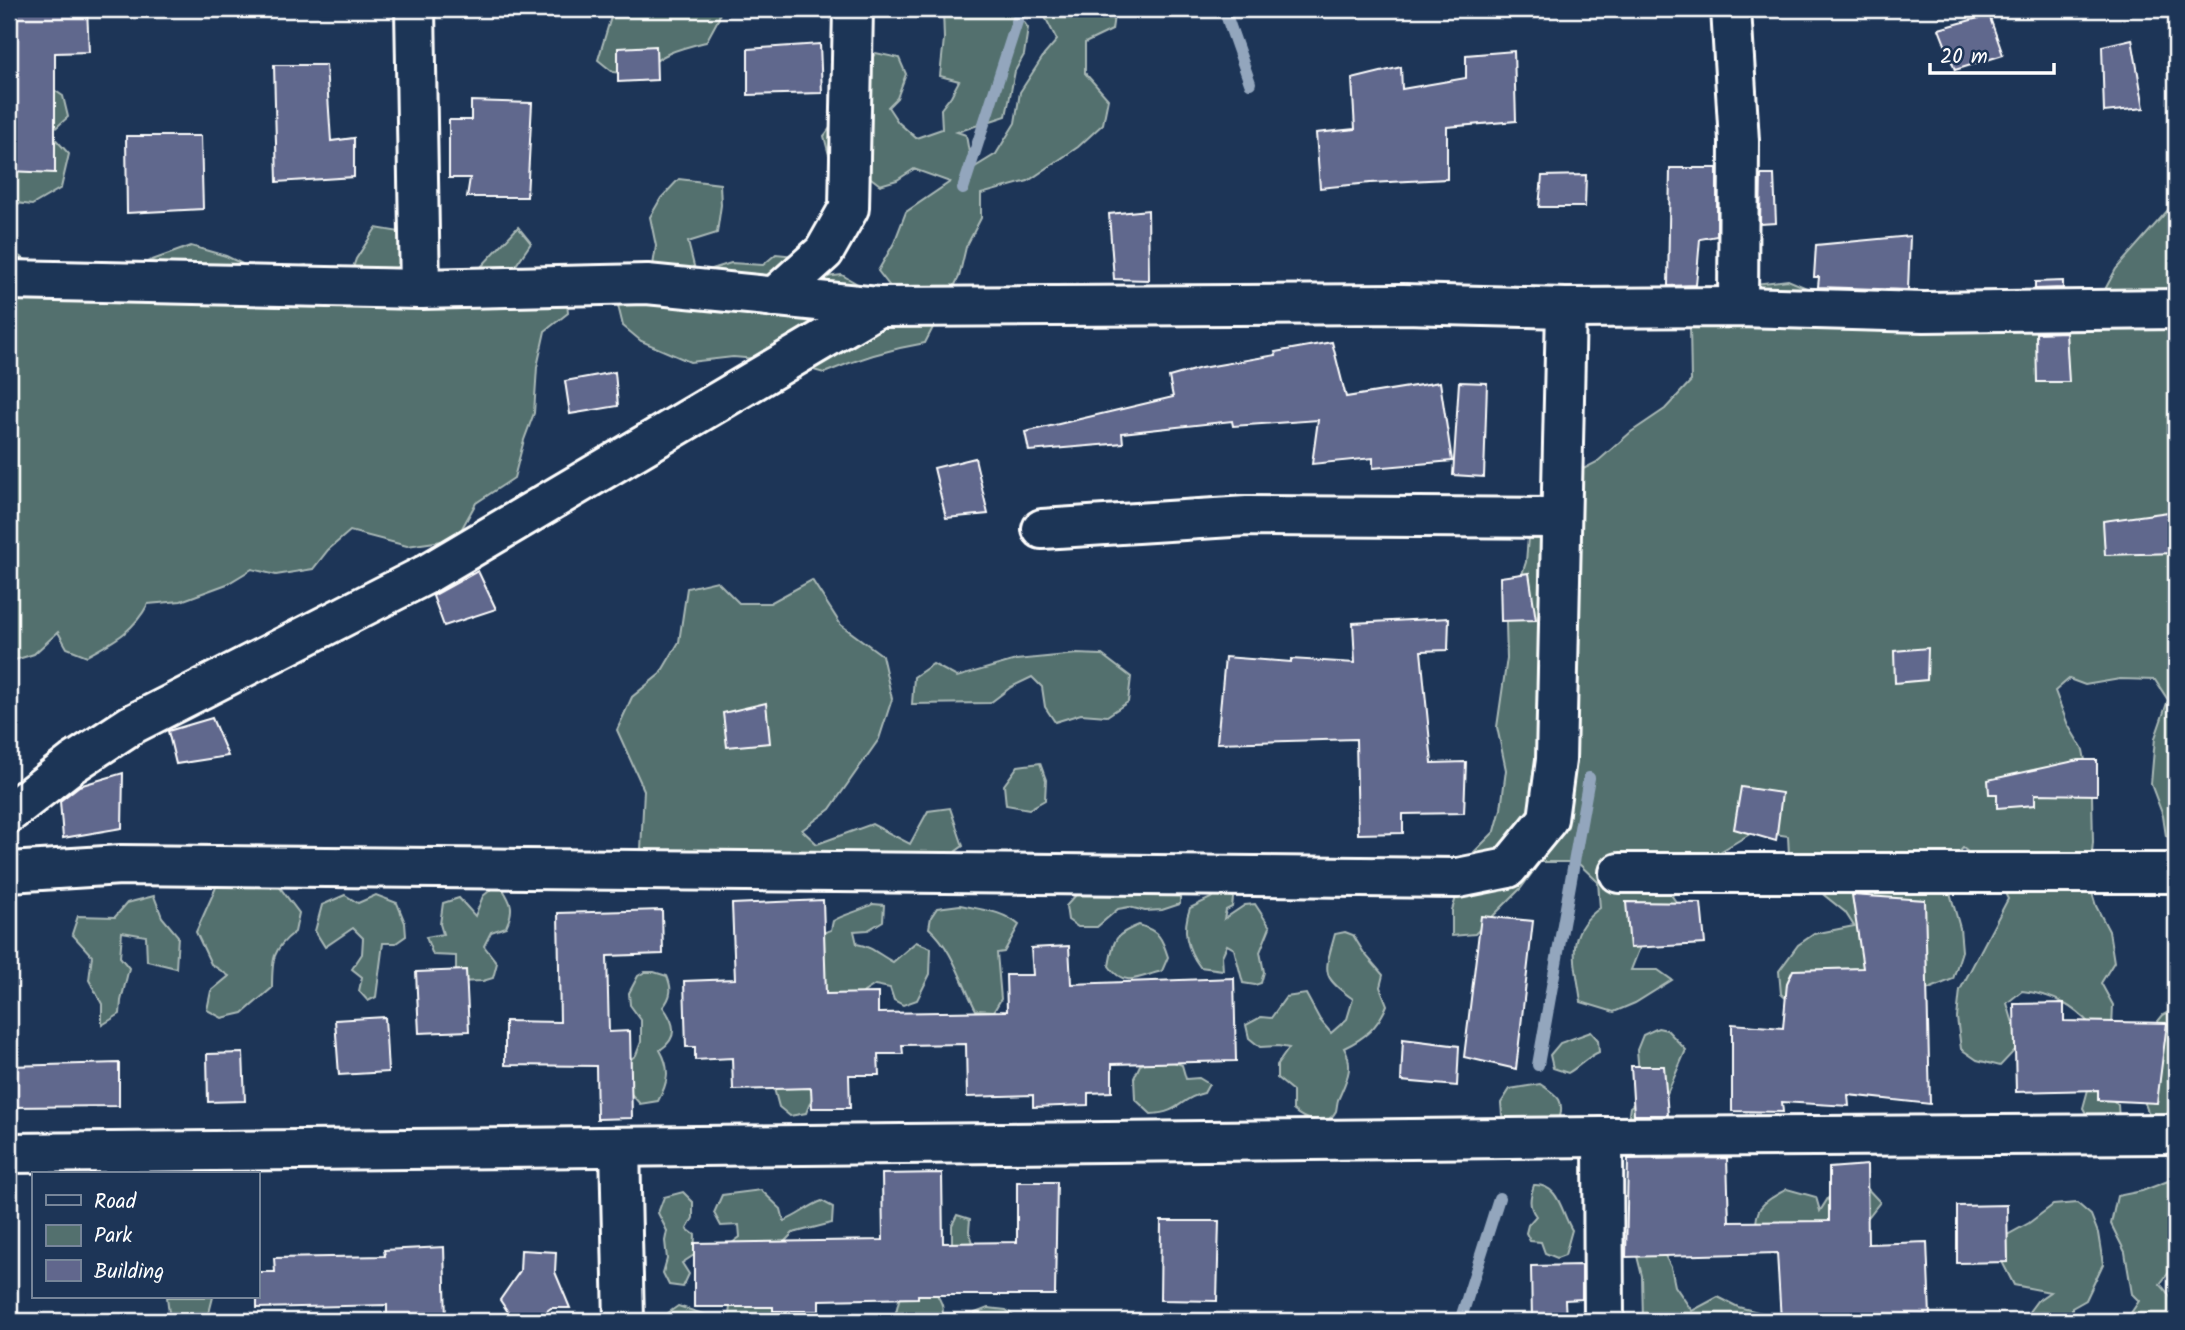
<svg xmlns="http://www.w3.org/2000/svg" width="2185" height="1330" font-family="Kalam,sans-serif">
	<rect width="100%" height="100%" fill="#1d3557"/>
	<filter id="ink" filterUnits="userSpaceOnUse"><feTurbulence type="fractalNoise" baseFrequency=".0143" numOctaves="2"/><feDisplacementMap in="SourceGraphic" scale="14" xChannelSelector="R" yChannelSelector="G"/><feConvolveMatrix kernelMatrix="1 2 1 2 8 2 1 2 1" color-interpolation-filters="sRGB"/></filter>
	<g filter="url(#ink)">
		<g fill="#53706e" stroke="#a9b8b6" stroke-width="2">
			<path d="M619,9H720L719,18L706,42C678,49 660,53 640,75L613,72L598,60L611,17Z"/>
			<path d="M943,9H1015L1028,28L1024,55L1015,71L1006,116L957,132L966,135L971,164L970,170L996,154L1015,123L1020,92L1044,55L1057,40L1044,15L1046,9H1115L1112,30L1085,43V73L1108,99L1103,124L1078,147L1028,181L981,194V218L966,247L959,277L925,343C889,349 857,359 824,373L782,361L733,357L690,362L641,341L623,326L615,293L652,272L656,246L650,217L661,198L679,179L720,184L721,205L717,233L688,242L696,274L731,263L763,265L776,254L805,257L817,278L842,275L868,290L895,293L878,271L894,243L906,212L950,182L914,169L897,180L880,185L850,162L829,155L824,136C845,110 853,77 876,53L899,58L906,74L897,98L888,107L898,122L916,138L942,129L941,109L951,96L959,81L940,76L944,39Z"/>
			<path d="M44,83L63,96L68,117L50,133L69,154L61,188L32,205L9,202V100L12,91Z"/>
			<path d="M2176,201V839L2166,836L2163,816L2151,784L2155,738L2168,700L2155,680L2120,679L2085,685L2069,679L2055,691L2068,725L2083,750L2092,796L2093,842L2089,883L2096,906L2109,931L2114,962L2101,983L2113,1005L2109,1096L2118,1105L2119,1120H2090L2083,1108L2089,1086L2095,1029C2072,1005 2055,995 2022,991L2007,1003L2015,1030L2016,1049L2000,1066L1977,1060L1961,1049L1957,1018L1960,990L2008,899L1996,876L1963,848L1949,864V889L1960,928L1962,951L1953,979L1924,991L1800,1011L1781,994L1779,971L1798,945L1814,934L1854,926L1845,912L1814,887L1789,855L1788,836L1755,831L1713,856L1688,876L1672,896L1688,920L1648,927L1631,970H1658L1672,980L1635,1003L1614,1012L1581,1002C1576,962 1563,934 1600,908L1598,882L1577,862H1540L1521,888L1475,934L1452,936V910L1461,882L1474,852L1495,831L1501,809L1506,770L1497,727L1507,658L1506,623L1526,562L1529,525L1556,483L1597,462L1631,432L1665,409L1691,381L1690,326L1747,285L1788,280L1823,295L2101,297L2116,269Z"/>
			<path d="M518,227L531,243L510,274L565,282L568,313L545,331L537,367L534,413L524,440L514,478L476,503L456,539L407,546L350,531L328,550L313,569L276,575L252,569L227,584L181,601L148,604C133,632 114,641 87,656L67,648L58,632L34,654L9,662V253L11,252L34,264L91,267L144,263L191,246L226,256L261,273L306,265L321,278L348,282L356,259L376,228L400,232L401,261L390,278L468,281Z"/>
			<path d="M812,580L841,625L882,655L892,699L879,739L830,809L802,830L817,844L872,824L910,844L928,811L950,808L963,846L945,859L669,857L641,850L644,790L617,730L632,697L660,674L679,642L687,588L717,581L739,603H770Z"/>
			<path d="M1077,654L1102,655L1131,677L1128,702L1107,716L1081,714L1055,722L1045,707L1042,687L1032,677L1011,687L990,703L912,704L914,677L933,664L957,677L1016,660Z"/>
			<path d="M1040,763L1046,780L1045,800L1029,809L1006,805L1004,785L1018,766Z"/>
			<path d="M221,876L278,885L299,913L295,932C272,949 272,960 272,988L243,1013L222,1018L207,1010L211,991L229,976L211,964L196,932Z"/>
			<path d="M1180,880V904L1162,910L1145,911L1129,907L1118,909L1097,927H1078L1068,920L1066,906L1076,895Z"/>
			<path d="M499,883C510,901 516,906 506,927L491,932L484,946L497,963L493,978L483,981L456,982V956L433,955L426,937L443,934L440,924L443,903L459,898L475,916L483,896Z"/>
			<path d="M1221,889L1230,891L1233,898L1232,907L1226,910L1224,919L1245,905L1255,904L1270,927L1260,952L1264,972L1261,983L1255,985L1243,983L1234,949L1227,945L1222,956L1223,970L1200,967C1186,948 1182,930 1190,908L1211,898Z"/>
			<path d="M345,895L358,903L376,895L397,903L405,923L406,936L396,943H383L376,997L368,1001L359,991L362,977L352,969L362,954L363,938L353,928L325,947L315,931L322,905Z"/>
			<path d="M154,896L162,917L178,936L176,968L147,961L146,936L122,932L120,957L129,968L121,1001L120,1014L102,1025V1004L89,980L92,956L72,934L78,916L115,917L127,903Z"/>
			<path d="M873,904L884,905L883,921L868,930L854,931L857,944C873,947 879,955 893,962L916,942L931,948L930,974L917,1000L903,1005L894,1000L890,988L875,985L864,992L800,1077L814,1093L806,1113L790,1116L779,1107L772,1081L817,935L831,930L833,921C846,913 859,912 873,904Z"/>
			<path d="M960,905C982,910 1001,910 1019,925L1004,952L997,953L1001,999L994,1011L976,1010C961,982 953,949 929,928L931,917L937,908Z"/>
			<path d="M1139,925C1159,931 1162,938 1168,957L1162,971C1140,976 1124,989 1109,966C1114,940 1113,935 1139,925Z"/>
			<path d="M1345,932L1353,935L1364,953L1383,975L1380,987L1387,1005C1378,1027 1365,1038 1344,1048C1355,1067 1346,1081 1338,1100C1337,1103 1337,1107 1336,1111C1327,1129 1304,1120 1293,1110V1091L1277,1078V1065L1289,1048L1278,1046L1260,1047L1249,1038L1246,1025L1261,1017L1271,1018L1286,997L1306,994L1320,1020L1331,1033L1347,1019L1353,999C1319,975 1325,972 1335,934Z"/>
			<path d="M645,972H654L667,976C672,988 672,996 663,1007C675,1023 679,1038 660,1050C671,1069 668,1083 658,1101L640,1104L625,1087L624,1065L636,1055L641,1042V1020L630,1005L629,993L638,976Z"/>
			<path d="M2176,1008V1123L2151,1117C2139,1098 2143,1079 2146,1057H2163L2154,1026L2163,1015Z"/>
			<path d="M1658,1028L1667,1030L1686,1050L1662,1105L1666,1119L1628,1121L1630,1107L1641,1098L1637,1050L1643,1035Z"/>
			<path d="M1591,1032L1598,1040L1599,1052C1587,1057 1580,1066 1568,1073L1553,1068L1550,1055L1560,1043Z"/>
			<path d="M1166,1059L1182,1065L1186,1079L1199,1078L1209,1084L1204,1093C1180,1098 1180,1113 1151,1114L1135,1099L1134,1078L1140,1065L1151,1061Z"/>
			<path d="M1540,1084C1559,1096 1566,1101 1558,1123L1519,1128L1502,1115L1501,1103L1510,1089Z"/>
			<path d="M2176,1178V1263L2160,1284C2172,1297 2176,1303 2176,1321H2128L2129,1316L2139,1301L2132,1294L2125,1252L2111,1224L2117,1196L2142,1191Z"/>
			<path d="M1534,1185C1560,1184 1561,1213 1572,1230L1565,1255L1557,1258L1545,1253L1541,1242L1530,1241L1526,1233L1528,1225L1536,1216C1528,1206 1530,1197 1534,1185Z"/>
			<path d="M1864,1185L1880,1202L1866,1220L1861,1321H1819L1809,1314L1808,1264L1756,1236C1754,1205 1763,1203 1787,1189L1816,1197L1820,1211L1832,1192Z"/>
			<path d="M761,1190L781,1209L784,1221C798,1216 808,1206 822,1201L833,1207L832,1223L793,1233L773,1253L780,1305L791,1317V1321H734L729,1315L732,1291V1243L740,1237L739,1225L721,1226L714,1213L722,1195Z"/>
			<path d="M683,1192L693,1202V1218L687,1229L695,1235L694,1255L682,1263L689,1274L683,1287L669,1285L663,1273L667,1259L665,1241L667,1231L658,1213L664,1197Z"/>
			<path d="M2077,1203L2091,1215L2098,1233L2103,1264L2086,1300L2072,1308V1321H2032L2028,1313L2037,1301L2050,1292L2014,1285L1997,1252L2002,1238L2029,1223L2053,1205Z"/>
			<path d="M957,1215L970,1219L969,1231L975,1248L952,1250V1225Z"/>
			<path d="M1662,1250L1671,1267L1675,1286L1692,1311L1718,1297L1738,1307L1774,1316L1781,1321H1643L1642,1276L1636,1252Z"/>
			<path d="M934,1290C941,1301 947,1310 939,1321H902L896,1312L901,1292Z"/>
			<path d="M167,1297H213L207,1321H174L169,1313Z"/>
			<path d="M678,1306L712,1317L718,1321H667L668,1313Z"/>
			<path d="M988,1308L1006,1310L1016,1318L1015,1321H970L975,1313Z"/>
		</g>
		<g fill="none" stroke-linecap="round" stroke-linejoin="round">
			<g stroke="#93a6bd" stroke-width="12">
				<path d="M1224,9L1250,83"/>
				<path d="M963,189L1021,9"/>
				<path d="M1538,1065L1589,778"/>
				<path d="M1460,1321L1499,1198"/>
			</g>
		</g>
		<g fill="#61678d" stroke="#fff" stroke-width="2">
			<path d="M9,9H87L89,52L55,53V173L9,171Z"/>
			<path d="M1989,15L2003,55L1955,70L1939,29Z"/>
			<path d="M2132,39L2144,108L2104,112L2102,46Z"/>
			<path d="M820,44L822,93L748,95V49Z"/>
			<path d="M656,46L657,80L618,82V48Z"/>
			<path d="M1514,51L1516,121L1447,127V179L1370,183L1320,188L1316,133L1355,129L1352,79L1401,67L1402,89L1466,78V55Z"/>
			<path d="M274,65H326L331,141L354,138V177L277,182Z"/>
			<path d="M471,101L532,103L527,197H467L470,178H449V120H471Z"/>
			<path d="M126,136H201L203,209L127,213Z"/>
			<path d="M1670,168H1717V236L1700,239L1696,285L1668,286Z"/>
			<path d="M1586,175L1585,207H1539L1542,176Z"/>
			<path d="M1761,175H1774L1776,223L1760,224Z"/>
			<path d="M1148,210L1149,280L1114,279L1109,214Z"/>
			<path d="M1910,236L1908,290L1818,287L1819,277H1814L1816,245Z"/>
			<path d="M2063,281V288L2035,289V282Z"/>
			<path d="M2066,332L2069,382H2037L2036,333Z"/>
			<path d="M1332,342L1346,397L1440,382L1452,461L1373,468V458L1312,464L1318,420L1233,426L1232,421L1122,433L1123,443L1029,451L1025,432L1173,397L1169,377L1201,368L1276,355L1275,352Z"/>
			<path d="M615,372L618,406L570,414L565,381Z"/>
			<path d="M1459,382L1487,383L1484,477L1453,475Z"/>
			<path d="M975,458L988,514L946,518L934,468Z"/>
			<path d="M2176,511V553L2105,555L2103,521Z"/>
			<path d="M478,571L496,609L444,626L433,596Z"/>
			<path d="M1529,573L1536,620L1501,621L1500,577Z"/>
			<path d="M1449,618L1448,650L1421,651L1432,763L1466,762L1464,813L1403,814V833L1358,834L1356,739L1217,743L1225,657L1291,662V659L1355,663L1353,623Z"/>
			<path d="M1928,648L1927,680L1895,683L1894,651Z"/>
			<path d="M766,703L770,743L727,747L723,713Z"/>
			<path d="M212,718L228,756L176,764L168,731Z"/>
			<path d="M2079,760H2097V795L2035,794V805L1997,808V794H1989L1988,780Z"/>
			<path d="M123,773L122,828L63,838L60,801L79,786Z"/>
			<path d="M1741,787L1782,793L1776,841L1734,829Z"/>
			<path d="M1852,895L1925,900L1930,1104L1848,1095L1849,1106L1782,1102L1783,1112L1732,1111V1024L1783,1028L1787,983L1793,970L1863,968Z"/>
			<path d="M823,900L826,994L878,993V1013L1007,1011L1006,975H1033L1031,948L1069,946L1071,984L1234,978L1236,1061L1112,1064V1092L1088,1093V1105L1033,1107V1095L967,1097L966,1044L902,1045L903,1054H878L879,1075H849L850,1108H812L811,1088L733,1090L732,1058L695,1060V1047H686L684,981L735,979L732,904Z"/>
			<path d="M1626,902L1701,903L1705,944L1630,948Z"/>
			<path d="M662,910L663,954L607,956L609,1032L630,1031L632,1118L597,1119L596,1066L505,1065V1021L560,1022L558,913Z"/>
			<path d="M1481,916L1533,921L1516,1069L1464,1057Z"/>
			<path d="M466,970L469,1031L419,1033L416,972Z"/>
			<path d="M2064,1003V1021L2167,1023L2157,1103L2098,1100V1090L2016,1092L2014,1004Z"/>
			<path d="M385,1017L388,1072L339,1075L335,1020Z"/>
			<path d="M1403,1039L1459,1046L1457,1086L1401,1081Z"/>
			<path d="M243,1053L245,1101L208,1102L207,1054Z"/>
			<path d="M119,1063V1106L9,1107V1066Z"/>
			<path d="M1631,1066H1664L1668,1115H1634Z"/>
			<path d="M1727,1158L1729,1222L1829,1221V1168L1867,1165L1868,1244L1927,1242L1930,1316L1781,1321L1777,1253L1626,1257L1628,1159Z"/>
			<path d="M942,1173L943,1243L1017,1242V1182H1057L1055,1295H918V1298L819,1300V1311H773V1307H694V1243L883,1240L882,1174Z"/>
			<path d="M2007,1205L2008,1262L1957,1263V1206Z"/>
			<path d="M1161,1221H1219L1217,1301L1160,1300Z"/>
			<path d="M444,1247L446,1321H387V1305L257,1308V1272H275L274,1258L385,1256L384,1250Z"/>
			<path d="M521,1250L556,1252L555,1272L570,1308H551L533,1321H514L500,1300L520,1271Z"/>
			<path d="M1582,1265V1299L1565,1300L1566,1321H1532L1531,1266Z"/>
		</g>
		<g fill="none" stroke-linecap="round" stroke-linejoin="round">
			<defs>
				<g id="minor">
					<path d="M415,9L420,289"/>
					<path d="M1731,9L1739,141L1738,307"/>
					<path d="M9,280L420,289L647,284L878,307L1403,304L1566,308L1738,307L1924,312L2176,309"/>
					<path d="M774,297L824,252L849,208L853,9"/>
					<path d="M1042,529L1247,516L1560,518"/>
					<path d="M9,813L73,763L131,725L425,575L878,307"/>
					<path d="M9,872L121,865L1458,878L1508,868L1548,819L1556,760L1566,308"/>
					<path d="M1619,873H2176"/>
					<path d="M1603,1137L1604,1321"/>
					<path d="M620,1147L624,1321"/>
					<path d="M9,1153L1603,1137L2176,1134"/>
				</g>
			</defs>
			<use href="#minor" stroke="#fff" stroke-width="44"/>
			<use href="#minor" stroke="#1d3557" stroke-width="38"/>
		</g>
	</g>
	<rect width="2185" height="1330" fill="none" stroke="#1d3557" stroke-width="35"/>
	<rect x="18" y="18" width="2150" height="1295" fill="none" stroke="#fff" stroke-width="2.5" filter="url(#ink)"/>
	<rect x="32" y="1172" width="228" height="126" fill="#1d3557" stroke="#77869a" stroke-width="2"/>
	<rect x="46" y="1195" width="35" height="10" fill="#1d3557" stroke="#77869a" stroke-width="2"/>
	<text x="94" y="1208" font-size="21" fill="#ffffff">Road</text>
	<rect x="46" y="1225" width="35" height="21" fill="#53706e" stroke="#77869a" stroke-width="2"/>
	<text x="94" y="1242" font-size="21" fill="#ffffff">Park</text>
	<rect x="46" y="1260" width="35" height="21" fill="#61678d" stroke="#77869a" stroke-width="2"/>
	<text x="94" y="1278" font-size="21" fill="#ffffff">Building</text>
	<path d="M1930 63v10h124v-10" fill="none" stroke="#ffffff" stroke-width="3.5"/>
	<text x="1940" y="63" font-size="21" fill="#ffffff" stroke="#1d3557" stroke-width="5" paint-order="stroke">20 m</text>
</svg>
